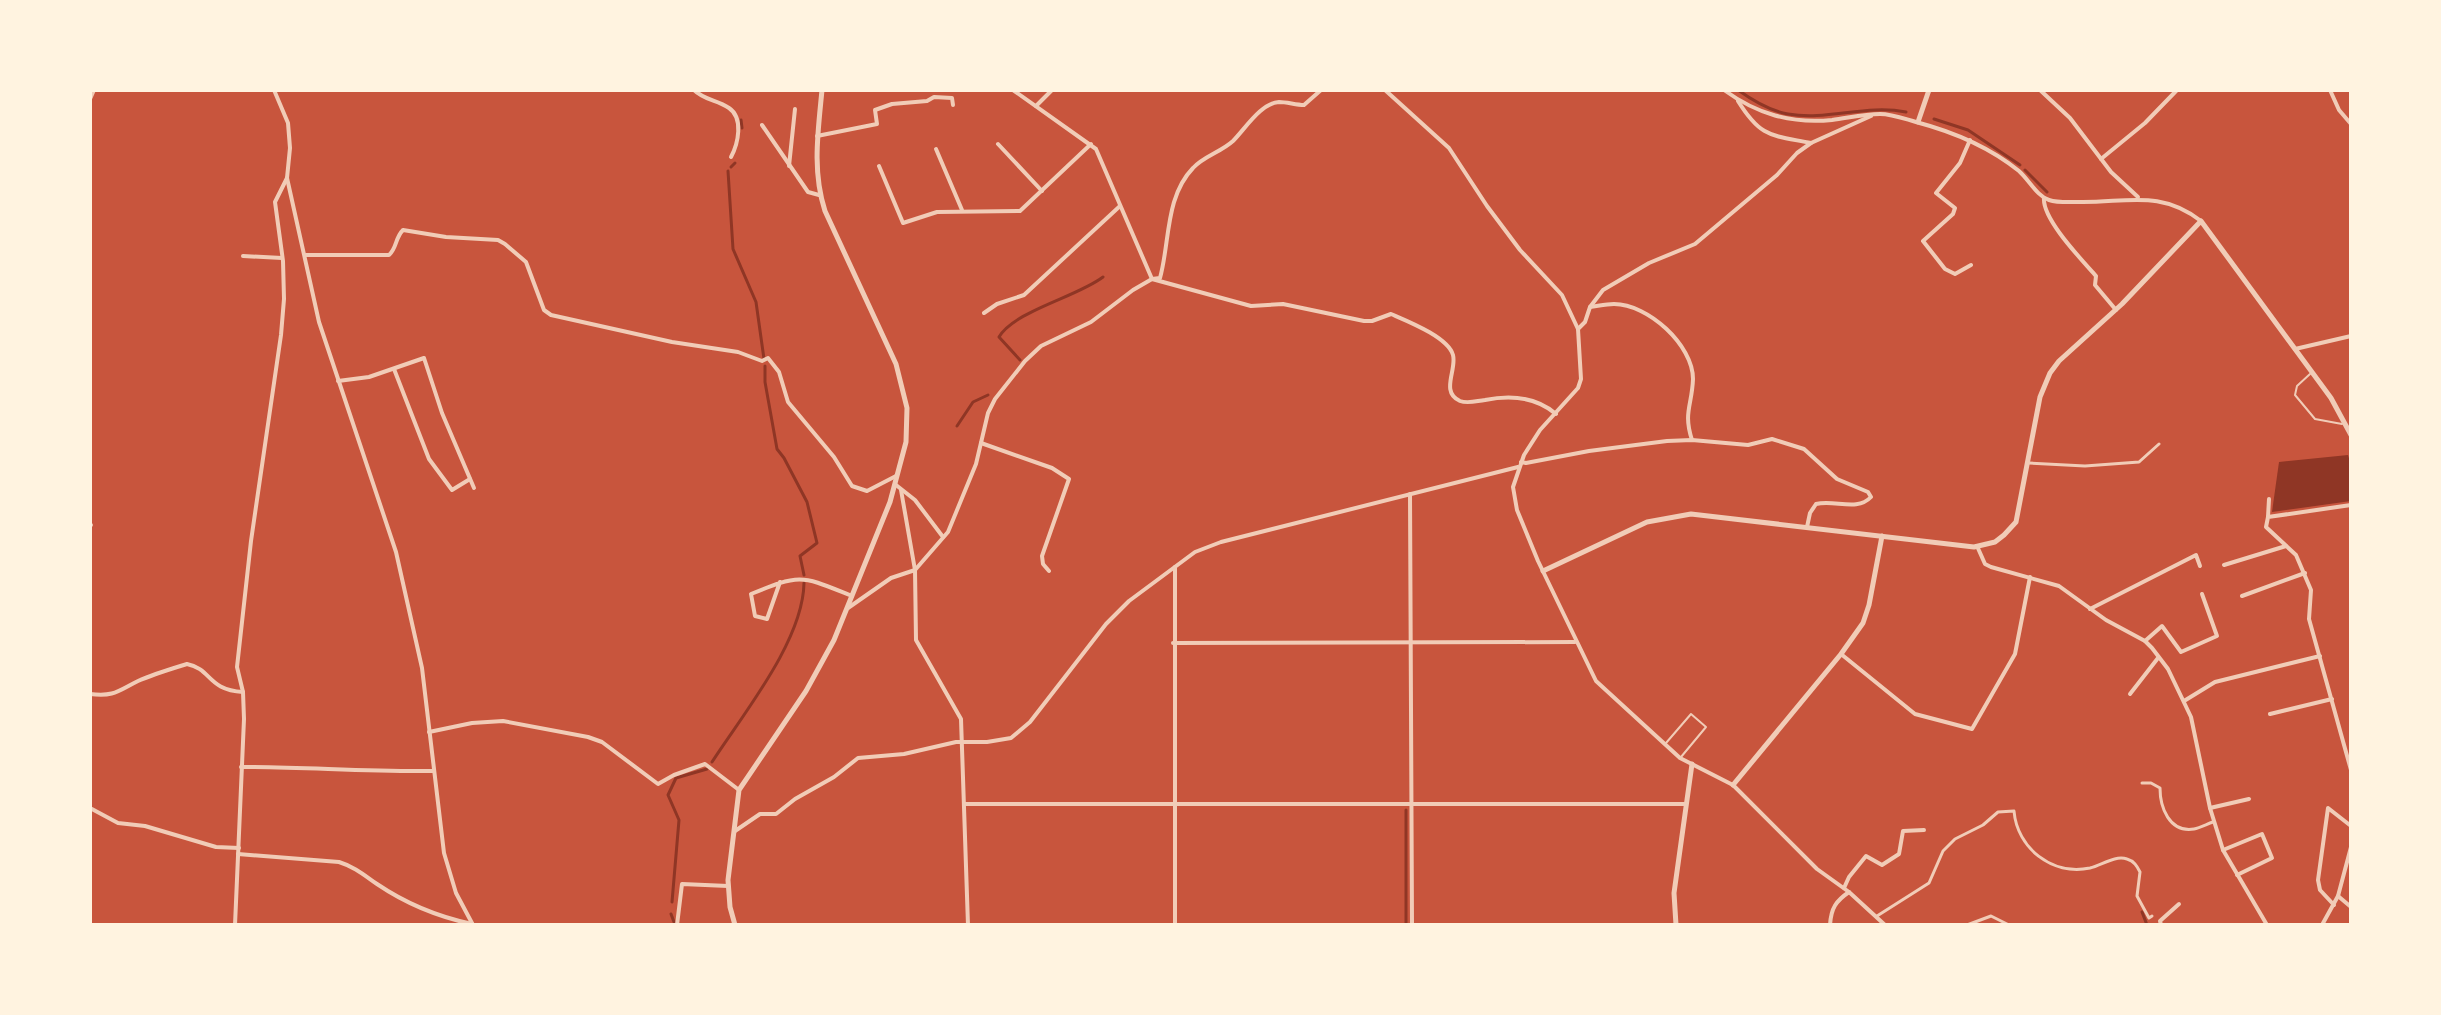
<svg xmlns="http://www.w3.org/2000/svg" width="2441" height="1015" font-family="'Titillium Web',sans-serif">
	<rect width="100%" height="100%" fill="#c8553d"/>
	<path fill="#8f3625" d="M2348,455L2351,465V501L2272,512L2279,462Z"/>
	<g fill="none" stroke-linecap="round" stroke-linejoin="round">
		<g stroke="#8f3625" stroke-width="3">
			<path d="M1738,90C1752,100 1770,111 1788,114C1828,121 1865,104 1906,112"/>
			<path d="M1934,119L1968,130L2020,165"/>
			<path d="M741,120L742,128"/>
			<path d="M731,167L735,163"/>
			<path d="M2025,170L2047,192"/>
			<path d="M728,171L733,249L756,302L764,359"/>
			<path d="M1020,360L999,337C1014,311 1077,297 1103,277"/>
			<path d="M765,366V382L777,449L784,458L807,502L817,543L800,556L804,575"/>
			<path d="M957,426L973,402L988,395"/>
			<path d="M712,762C743,714 803,641 804,583"/>
			<path d="M672,902L679,820L668,795L676,778L707,769"/>
			<path d="M2142,912L2147,925"/>
			<path d="M671,914L674,922"/>
			<path d="M1406,925V810"/>
		</g>
		<g stroke="#f1ccb7" stroke-width="2">
			<path d="M2310,374L2297,386L2295,395L2315,419L2342,424"/>
			<path d="M1666,743L1691,714L1706,727L1681,757"/>
		</g>
		<g stroke="#f1ccb7" stroke-width="3">
			<path d="M2029,463L2085,466L2139,462L2159,444"/>
			<path d="M2142,783H2151L2160,788C2160,807 2169,833 2194,829C2200,828 2207,824 2213,822"/>
			<path d="M1877,916L1929,883L1943,851L1955,839L1983,825L1998,812L2014,811C2017,848 2052,876 2090,868C2102,865 2115,855 2127,859C2134,861 2137,866 2140,872L2137,896L2149,918L2152,916"/>
			<path d="M1967,925L1991,916L2009,925"/>
		</g>
		<g stroke="#f1ccb7" stroke-width="4">
			<path d="M694,90C704,100 717,100 729,108C744,118 738,144 731,157"/>
			<path d="M1013,90L1096,149L1152,279L1251,306L1283,304L1364,321H1372L1391,314C1407,321 1448,337 1453,355C1457,370 1440,392 1460,401C1468,404 1476,401 1485,400C1510,395 1535,396 1556,414"/>
			<path d="M1385,90L1449,148L1487,206L1520,250L1562,295L1578,329L1581,379L1578,388L1540,430L1524,455L1513,487L1517,510L1538,561L1596,681L1680,758L1733,785L1817,869L1849,892L1885,925"/>
			<path d="M1724,90C1757,114 1791,124 1832,120C1848,118 1864,114 1880,114C1892,114 1905,119 1916,122C1954,132 1988,146 2019,171C2029,180 2037,196 2049,200C2058,203 2070,202 2079,202C2126,203 2160,189 2201,221"/>
			<path d="M2040,90L2070,118L2111,172L2138,197"/>
			<path d="M2330,90L2339,110L2351,124"/>
			<path d="M90,99L94,90"/>
			<path d="M1738,101C1761,138 1771,135 1811,143"/>
			<path d="M1036,106L1052,90"/>
			<path d="M762,125L808,192L819,195"/>
			<path d="M817,136L877,124L875,110L892,104L927,101L934,97L952,98L953,105"/>
			<path d="M1970,140L1960,163L1936,193L1955,208L1953,214L1923,241L1945,269L1955,274L1971,265"/>
			<path d="M998,144L1042,191"/>
			<path d="M936,149L962,210"/>
			<path d="M2101,159L2145,123L2177,90"/>
			<path d="M789,166L795,109"/>
			<path d="M879,166L903,223L937,212L1020,211L1091,144"/>
			<path d="M287,178L319,322L396,552L422,668L444,853L456,893L473,925"/>
			<path d="M2044,198C2042,219 2082,260 2096,276L2095,285L2116,310"/>
			<path d="M306,255H389C397,248 395,238 403,230L446,237L498,240L505,244L526,262L544,310L551,315L672,342L738,352L762,361L768,358L779,372L788,402L834,457L852,486L867,491L896,476"/>
			<path d="M243,256L282,258"/>
			<path d="M1590,307C1598,306 1606,304 1614,304C1648,304 1693,345 1693,379C1692,406 1683,412 1692,440"/>
			<path d="M984,313L997,304L1024,295L1120,206"/>
			<path d="M1578,329L1585,322L1590,307L1603,290L1649,263L1695,244L1777,175L1797,153L1811,143L1871,116"/>
			<path d="M2295,349L2351,336"/>
			<path d="M394,369L429,459L452,490L470,479"/>
			<path d="M338,381L369,377L424,358L442,413L474,488"/>
			<path d="M981,443L1052,468L1069,479L1042,556L1043,564L1049,571"/>
			<path d="M1521,462L1526,463L1589,451L1667,441L1692,440L1748,445L1772,439L1804,449L1837,479L1868,492L1871,497C1857,512 1834,499 1816,504L1810,513L1807,527"/>
			<path d="M896,485L915,500L943,537"/>
			<path d="M901,490L915,570L916,640L961,719L968,925"/>
			<path d="M1410,494L1412,925"/>
			<path d="M2351,505L2268,517L2266,527L2296,555L2311,590L2309,619L2351,770"/>
			<path d="M2268,517L2269,499"/>
			<path d="M90,526L91,525"/>
			<path d="M1977,546L1985,564L1991,567L2059,586L2106,620L2145,641L2152,648L2168,669L2191,717L2210,808L2223,850L2267,925"/>
			<path d="M2224,565L2286,546"/>
			<path d="M1175,567V925"/>
			<path d="M780,582L767,619L755,616L751,594C802,573 802,576 852,596"/>
			<path d="M2242,596L2305,573"/>
			<path d="M848,608L891,578L915,570L948,532L976,464L988,413L995,399L1025,361L1041,346L1091,322L1133,290L1152,279L1160,278C1170,242 1165,197 1193,168C1204,156 1221,152 1233,141C1245,129 1261,103 1279,102C1287,102 1296,105 1304,105L1321,90"/>
			<path d="M2090,609L2196,555L2200,566"/>
			<path d="M2145,641L2162,626L2181,652L2217,636L2202,594"/>
			<path d="M1173,643L1575,642"/>
			<path d="M1841,654L1915,714L1972,729L2015,654L2030,577"/>
			<path d="M90,694C114,697 118,691 138,681C154,674 171,669 187,664C212,669 207,690 243,692"/>
			<path d="M2130,694L2158,658"/>
			<path d="M2184,701L2215,682L2320,656"/>
			<path d="M2270,714L2332,699"/>
			<path d="M429,732L472,723L503,721L588,737L602,742L658,784L674,775L705,764L739,790"/>
			<path d="M241,767C305,767 369,772 433,771"/>
			<path d="M964,804H1686"/>
			<path d="M90,808L118,823L145,826L216,847L239,848"/>
			<path d="M2210,808L2249,799"/>
			<path d="M735,831L760,814H776L795,799L834,777L858,758L904,754L956,742H987L1011,738L1030,722L1106,624L1129,601L1195,552L1221,542L1518,467"/>
			<path d="M2223,850L2262,834L2272,858L2237,875"/>
			<path d="M238,854L339,862C355,867 364,875 377,884C405,903 439,917 472,924"/>
			<path d="M1844,888L1849,877L1866,856L1882,865L1899,854L1903,831L1924,830"/>
			<path d="M2338,896L2351,907"/>
			<path d="M2334,905L2320,890L2318,880L2328,808L2351,826"/>
			<path d="M235,925L244,719L243,692L237,667L251,541L281,335L284,299L283,261L275,202L287,178L290,148L288,123L274,90"/>
			<path d="M677,925L682,884L728,886"/>
			<path d="M1830,925C1831,908 1836,901 1849,892"/>
			<path d="M2161,925L2160,921L2179,904"/>
			<path d="M2322,925L2338,896L2351,847"/>
		</g>
		<g stroke="#f1ccb7" stroke-width="5">
			<path d="M1918,122L1929,90"/>
			<path d="M1543,571L1647,522L1691,514L1974,547L1995,542L2004,535L2016,522L2040,397L2050,373L2059,361L2122,304L2201,221L2331,398L2351,435"/>
			<path d="M1733,785L1841,654L1863,623L1869,605L1882,536"/>
			<path d="M735,925L730,907L728,880L739,790L806,691L834,640L890,502L906,442L907,408L896,364L825,211C812,171 818,132 822,90"/>
			<path d="M1676,925L1674,893L1692,764"/>
		</g>
	</g>
	<rect width="2441" height="1015" fill="none" stroke="#fff3e0" stroke-width="184"/>
</svg>
